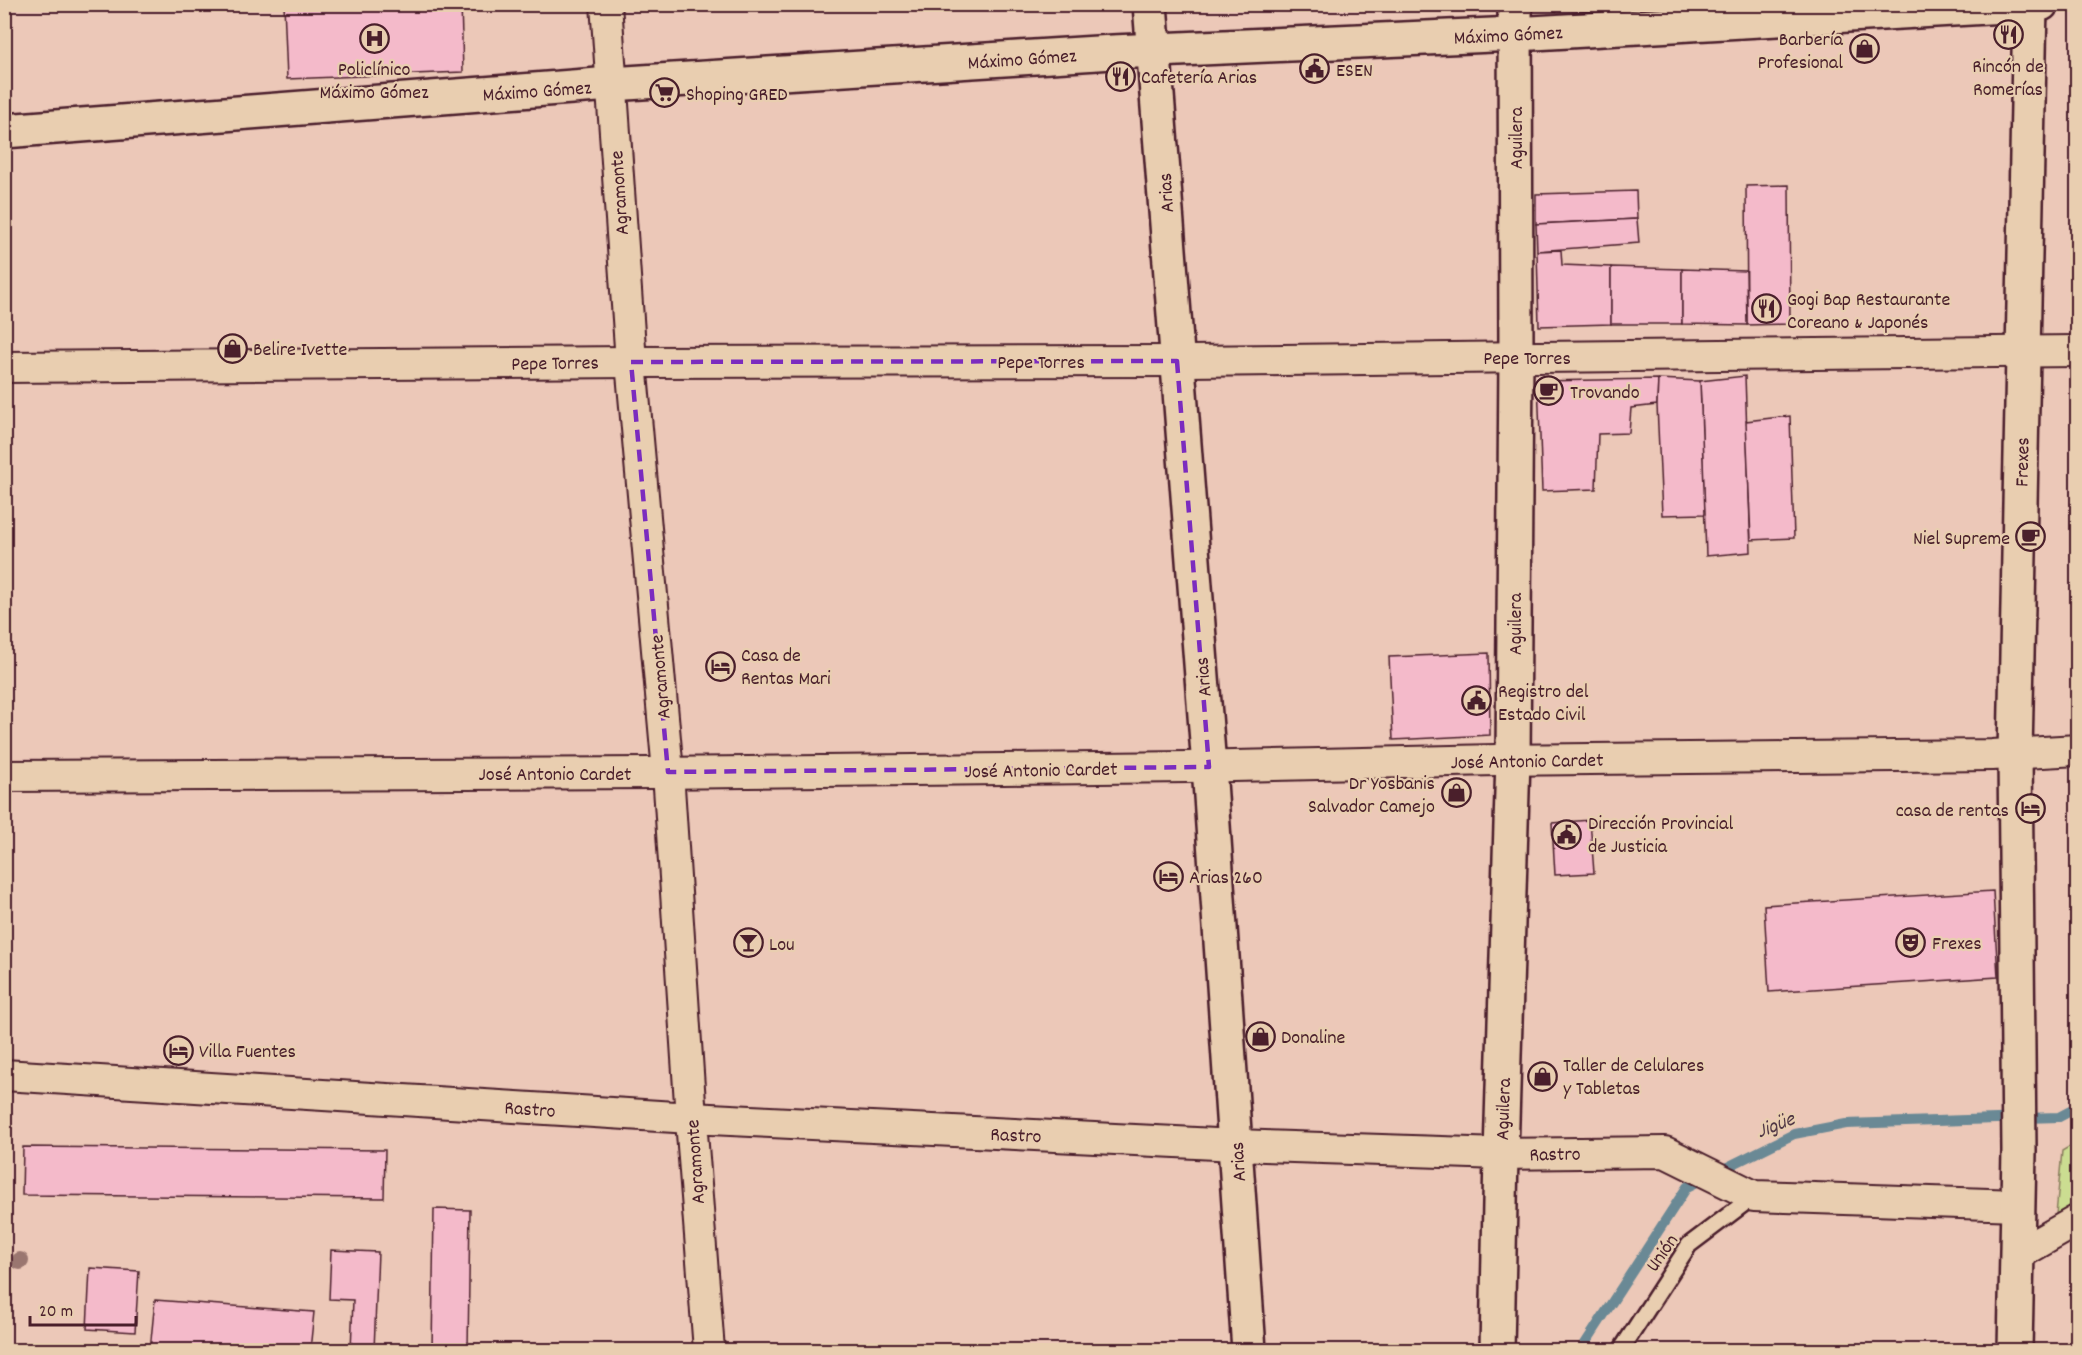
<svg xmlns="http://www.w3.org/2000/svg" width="2082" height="1355" font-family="Dekko,sans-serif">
	<rect width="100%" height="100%" fill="#ecc8b8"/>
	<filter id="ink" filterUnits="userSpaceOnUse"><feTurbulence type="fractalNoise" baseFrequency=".0167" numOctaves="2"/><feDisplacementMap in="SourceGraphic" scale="12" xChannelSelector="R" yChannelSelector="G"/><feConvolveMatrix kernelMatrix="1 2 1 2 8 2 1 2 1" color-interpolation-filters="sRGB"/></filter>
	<g filter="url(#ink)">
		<path fill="#cbdd91" stroke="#8a7e5e" stroke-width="1.5" d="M2077,1142V1202L2056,1215L2062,1151Z"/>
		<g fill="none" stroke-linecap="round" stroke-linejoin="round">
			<path stroke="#6a8995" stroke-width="10" d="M1581,1350L1687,1187L1794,1134L1846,1124L2059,1117L2078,1107"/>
		</g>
		<g fill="#f4baca" stroke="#4a1f2b" stroke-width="1.5">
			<path d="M284,4H461L463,72L287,79Z"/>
			<path d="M1789,185L1790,324L1747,325L1746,186Z"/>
			<path d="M1636,191L1637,219L1536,224V194Z"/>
			<path d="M1637,219L1639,243L1537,251L1536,224Z"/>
			<path d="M1561,250L1562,265L1611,267V324L1539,326L1537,251Z"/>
			<path d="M1611,267L1682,269V324H1611Z"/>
			<path d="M1682,269L1746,271L1747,325L1682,324Z"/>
			<path d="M1745,376L1751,552L1706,556L1700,381Z"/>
			<path d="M1658,379L1657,405L1631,408L1629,433L1598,434L1596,489L1542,491L1538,381Z"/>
			<path d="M1658,379L1700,381L1705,514L1662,515L1657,405Z"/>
			<path d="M1790,416L1794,538L1751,540L1746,421Z"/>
			<path d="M1489,653L1490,735L1393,740L1389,657Z"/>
			<path d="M1590,820L1594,873L1555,875L1552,823Z"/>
			<path d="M1993,891L1998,977L1769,992L1764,905Z"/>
			<path d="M23,1147L385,1150L384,1198L22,1195Z"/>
			<path d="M434,1209L470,1210L468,1350H432Z"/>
			<path d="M331,1250L378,1252L374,1350H351L353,1300L329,1299Z"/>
			<path d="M90,1268L139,1271L135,1332L87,1329Z"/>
			<path d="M155,1300L314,1312L310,1350H150Z"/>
		</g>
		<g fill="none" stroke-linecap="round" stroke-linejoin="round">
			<defs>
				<path id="lane" d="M1621,1350L1689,1245L1754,1196"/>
				<g id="street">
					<path d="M606,4L631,362L668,772L692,1133L709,1350"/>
					<path d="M4,367L631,362L1188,361L2078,351"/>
					<path d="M4,776L652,773L1188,767L1496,760L1992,755L2078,750"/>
					<path d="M4,1075L691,1118L1236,1145L1501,1154L1665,1152L1754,1196L2018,1205"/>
					<path d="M2017,1255L2078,1220"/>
				</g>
				<g id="secondary">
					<path d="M1150,4L1209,767L1249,1350"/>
					<path d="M4,131L611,84L1113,52L1515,34L2041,4"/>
					<path d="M1497,1350L1501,1154L1513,759L1516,356L1515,4"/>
					<path d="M2015,1350L2019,1151L2015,755L2030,4"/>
				</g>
			</defs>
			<use href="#lane" stroke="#4a1f2b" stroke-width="20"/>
			<use href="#street" stroke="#4a1f2b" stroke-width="34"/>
			<use href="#secondary" stroke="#4a1f2b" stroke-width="38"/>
			<path stroke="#4a1f2b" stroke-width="4" stroke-dasharray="1.5 4.5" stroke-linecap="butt" d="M4,1349L64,1350"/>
			<use href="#lane" stroke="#e9ceb0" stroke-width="15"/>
			<use href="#street" stroke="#e9ceb0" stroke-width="30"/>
			<use href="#secondary" stroke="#e9ceb0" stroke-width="33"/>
		</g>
		<circle fill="#9a7670" cx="20" cy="1261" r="9"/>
	</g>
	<path fill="none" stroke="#7b2cbf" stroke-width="4.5" stroke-dasharray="12 8" stroke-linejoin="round" d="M1177,361L1209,767L668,772L631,362Z"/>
	<defs>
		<symbol id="restaurant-ring" viewBox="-11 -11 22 22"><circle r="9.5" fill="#e9ceb0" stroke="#4a1f2b" stroke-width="1.5"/><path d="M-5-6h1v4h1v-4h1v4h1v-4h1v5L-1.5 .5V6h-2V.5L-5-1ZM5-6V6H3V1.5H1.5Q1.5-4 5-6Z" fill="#4a1f2b"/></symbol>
		<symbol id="hospital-ring" viewBox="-11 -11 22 22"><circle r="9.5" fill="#e9ceb0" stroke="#4a1f2b" stroke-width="1.5"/><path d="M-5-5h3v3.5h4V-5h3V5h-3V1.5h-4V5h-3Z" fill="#4a1f2b"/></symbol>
		<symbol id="shop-ring" viewBox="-11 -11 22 22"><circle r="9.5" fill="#e9ceb0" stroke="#4a1f2b" stroke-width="1.5"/><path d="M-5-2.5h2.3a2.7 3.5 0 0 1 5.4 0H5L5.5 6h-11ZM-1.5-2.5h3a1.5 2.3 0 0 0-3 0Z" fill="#4a1f2b"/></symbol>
		<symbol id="civic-ring" viewBox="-11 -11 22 22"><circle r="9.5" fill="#e9ceb0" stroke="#4a1f2b" stroke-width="1.5"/><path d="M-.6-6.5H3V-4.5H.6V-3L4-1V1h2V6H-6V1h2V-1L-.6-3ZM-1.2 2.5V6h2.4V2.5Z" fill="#4a1f2b"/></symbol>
		<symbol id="supermarket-ring" viewBox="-11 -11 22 22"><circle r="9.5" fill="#e9ceb0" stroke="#4a1f2b" stroke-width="1.5"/><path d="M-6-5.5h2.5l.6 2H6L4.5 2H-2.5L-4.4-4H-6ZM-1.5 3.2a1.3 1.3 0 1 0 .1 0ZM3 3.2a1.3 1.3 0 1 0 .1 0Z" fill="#4a1f2b"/></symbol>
		<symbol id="cafe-ring" viewBox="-11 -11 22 22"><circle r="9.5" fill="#e9ceb0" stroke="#4a1f2b" stroke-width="1.5"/><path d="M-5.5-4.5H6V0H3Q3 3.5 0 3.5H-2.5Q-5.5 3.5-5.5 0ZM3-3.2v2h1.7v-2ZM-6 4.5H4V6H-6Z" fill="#4a1f2b"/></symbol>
		<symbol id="hotel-ring" viewBox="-11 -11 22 22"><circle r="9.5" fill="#e9ceb0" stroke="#4a1f2b" stroke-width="1.5"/><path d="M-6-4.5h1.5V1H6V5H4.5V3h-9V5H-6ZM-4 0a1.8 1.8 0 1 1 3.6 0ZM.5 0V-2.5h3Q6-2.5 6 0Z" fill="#4a1f2b"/></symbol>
		<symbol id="theatre-ring" viewBox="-11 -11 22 22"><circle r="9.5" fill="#e9ceb0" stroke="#4a1f2b" stroke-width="1.5"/><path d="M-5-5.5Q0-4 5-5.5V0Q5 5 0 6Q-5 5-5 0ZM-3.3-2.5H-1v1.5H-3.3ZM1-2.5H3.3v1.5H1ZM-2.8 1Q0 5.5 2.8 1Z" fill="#4a1f2b"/></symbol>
		<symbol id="bar-ring" viewBox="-11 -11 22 22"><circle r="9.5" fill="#e9ceb0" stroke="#4a1f2b" stroke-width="1.5"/><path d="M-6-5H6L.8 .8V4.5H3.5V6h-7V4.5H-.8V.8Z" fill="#4a1f2b"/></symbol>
	</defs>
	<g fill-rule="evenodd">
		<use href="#restaurant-ring" x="1992" y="18" width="33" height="33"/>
		<use href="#hospital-ring" x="358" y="22" width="33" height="33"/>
		<use href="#shop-ring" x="1848" y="32" width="33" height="33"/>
		<use href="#civic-ring" x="1298" y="52" width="33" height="33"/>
		<use href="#restaurant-ring" x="1104" y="60" width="33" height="33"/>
		<use href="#supermarket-ring" x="648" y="76" width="33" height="33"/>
		<use href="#restaurant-ring" x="1750" y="292" width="33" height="33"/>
		<use href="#shop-ring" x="216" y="332" width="33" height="33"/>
		<use href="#cafe-ring" x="1532" y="374" width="33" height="33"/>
		<use href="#cafe-ring" x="2014" y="520" width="33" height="33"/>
		<use href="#hotel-ring" x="704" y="650" width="33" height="33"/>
		<use href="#civic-ring" x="1460" y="684" width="33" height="33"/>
		<use href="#shop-ring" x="1440" y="776" width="33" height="33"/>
		<use href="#hotel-ring" x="2014" y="792" width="33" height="33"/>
		<use href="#civic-ring" x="1550" y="818" width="33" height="33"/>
		<use href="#hotel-ring" x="1152" y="860" width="33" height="33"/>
		<use href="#theatre-ring" x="1894" y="926" width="33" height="33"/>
		<use href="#bar-ring" x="732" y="926" width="33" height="33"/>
		<use href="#shop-ring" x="1244" y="1020" width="33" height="33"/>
		<use href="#hotel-ring" x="162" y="1034" width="33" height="33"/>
		<use href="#shop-ring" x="1526" y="1060" width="33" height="33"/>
	</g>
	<g text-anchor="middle" stroke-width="4.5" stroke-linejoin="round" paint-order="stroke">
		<g font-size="20" fill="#4a1f2b" stroke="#e9ceb0">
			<text transform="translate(1508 34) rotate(-3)" y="7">Máximo Gómez</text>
			<text transform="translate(1022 58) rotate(-4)" y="7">Máximo Gómez</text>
			<text transform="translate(537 90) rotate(-4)" y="7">Máximo Gómez</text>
			<text transform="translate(1515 138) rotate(-90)" y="7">Aguilera</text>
			<text transform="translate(618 193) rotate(-94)" y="7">Agramonte</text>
			<text transform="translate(1165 193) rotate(-94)" y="7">Arias</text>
			<text x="1527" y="364">Pepe Torres</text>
			<text x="1041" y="368">Pepe Torres</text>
			<text transform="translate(555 362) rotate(-1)" y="7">Pepe Torres</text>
			<text transform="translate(2021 462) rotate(-89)" y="7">Frexes</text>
			<text transform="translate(1514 624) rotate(-90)" y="7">Aguilera</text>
			<text transform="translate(659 677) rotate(-95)" y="7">Agramonte</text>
			<text transform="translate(1202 677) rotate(-95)" y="7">Arias</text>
			<text transform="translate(1527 760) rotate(-1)" y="7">José Antonio Cardet</text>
			<text transform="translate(1041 769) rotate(-1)" y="7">José Antonio Cardet</text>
			<text x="555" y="780">José Antonio Cardet</text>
			<text transform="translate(530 1108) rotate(4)" y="7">Rastro</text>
			<text transform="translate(1502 1109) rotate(-88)" y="7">Aguilera</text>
			<text transform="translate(1016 1134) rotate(3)" y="7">Rastro</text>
			<text transform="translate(1555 1153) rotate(-1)" y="7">Rastro</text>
			<text transform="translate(694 1162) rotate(-94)" y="7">Agramonte</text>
			<text transform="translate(1237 1162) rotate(-94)" y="7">Arias</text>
			<text transform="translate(1661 1252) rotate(-55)" y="7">Unión</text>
		</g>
		<g font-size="20" fill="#4a1f2b" stroke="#e9ceb0" text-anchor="start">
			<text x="1843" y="45" text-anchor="end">Barbería<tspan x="1843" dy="23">Profesional</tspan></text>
			<text x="2008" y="72" text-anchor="middle">Rincón de<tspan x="2008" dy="23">Romerías</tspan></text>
			<text x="374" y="75" text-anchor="middle">Policlínico<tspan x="374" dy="23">Máximo Gómez</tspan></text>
			<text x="1336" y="76">ESEN</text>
			<text x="1141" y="83">Cafetería Arias</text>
			<text x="686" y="100">Shoping GRED</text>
			<text x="1787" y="305">Gogi Bap Restaurante<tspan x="1787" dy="23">Coreano &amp; Japonés</tspan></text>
			<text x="253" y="355">Belire Ivette</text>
			<text x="1570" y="398">Trovando</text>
			<text x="2010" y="544" text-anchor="end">Niel Supreme</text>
			<text x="741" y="661">Casa de<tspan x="741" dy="23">Rentas Mari</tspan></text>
			<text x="1498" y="697">Registro del<tspan x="1498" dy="23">Estado Civil</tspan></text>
			<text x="1435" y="789" text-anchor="end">Dr Yosbanis<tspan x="1435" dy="23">Salvador Camejo</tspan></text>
			<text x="2009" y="816" text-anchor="end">casa de rentas</text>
			<text x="1588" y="829">Dirección Provincial<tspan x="1588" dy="23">de Justicia</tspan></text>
			<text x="1189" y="883">Arias 260</text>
			<text x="1932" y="949">Frexes</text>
			<text x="769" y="950">Lou</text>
			<text x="1281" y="1043">Donaline</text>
			<text x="199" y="1057">Villa Fuentes</text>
			<text x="1563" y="1071">Taller de Celulares<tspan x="1563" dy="23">y Tabletas</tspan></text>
		</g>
		<g font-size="21" font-style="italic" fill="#523946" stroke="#e9ceb0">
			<text transform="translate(1775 1124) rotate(-22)" y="7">Jigüe</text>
		</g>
	</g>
	<rect width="2082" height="1355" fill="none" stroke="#e9ceb0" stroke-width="24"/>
	<rect x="12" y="12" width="2058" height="1331" fill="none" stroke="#4a1f2b" stroke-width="2" filter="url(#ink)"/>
	<path d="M30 1316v9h106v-9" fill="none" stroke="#4a1f2b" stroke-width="3"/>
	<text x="39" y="1316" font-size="18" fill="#4a1f2b" stroke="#e9ceb0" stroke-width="4.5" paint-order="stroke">20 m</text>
</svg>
